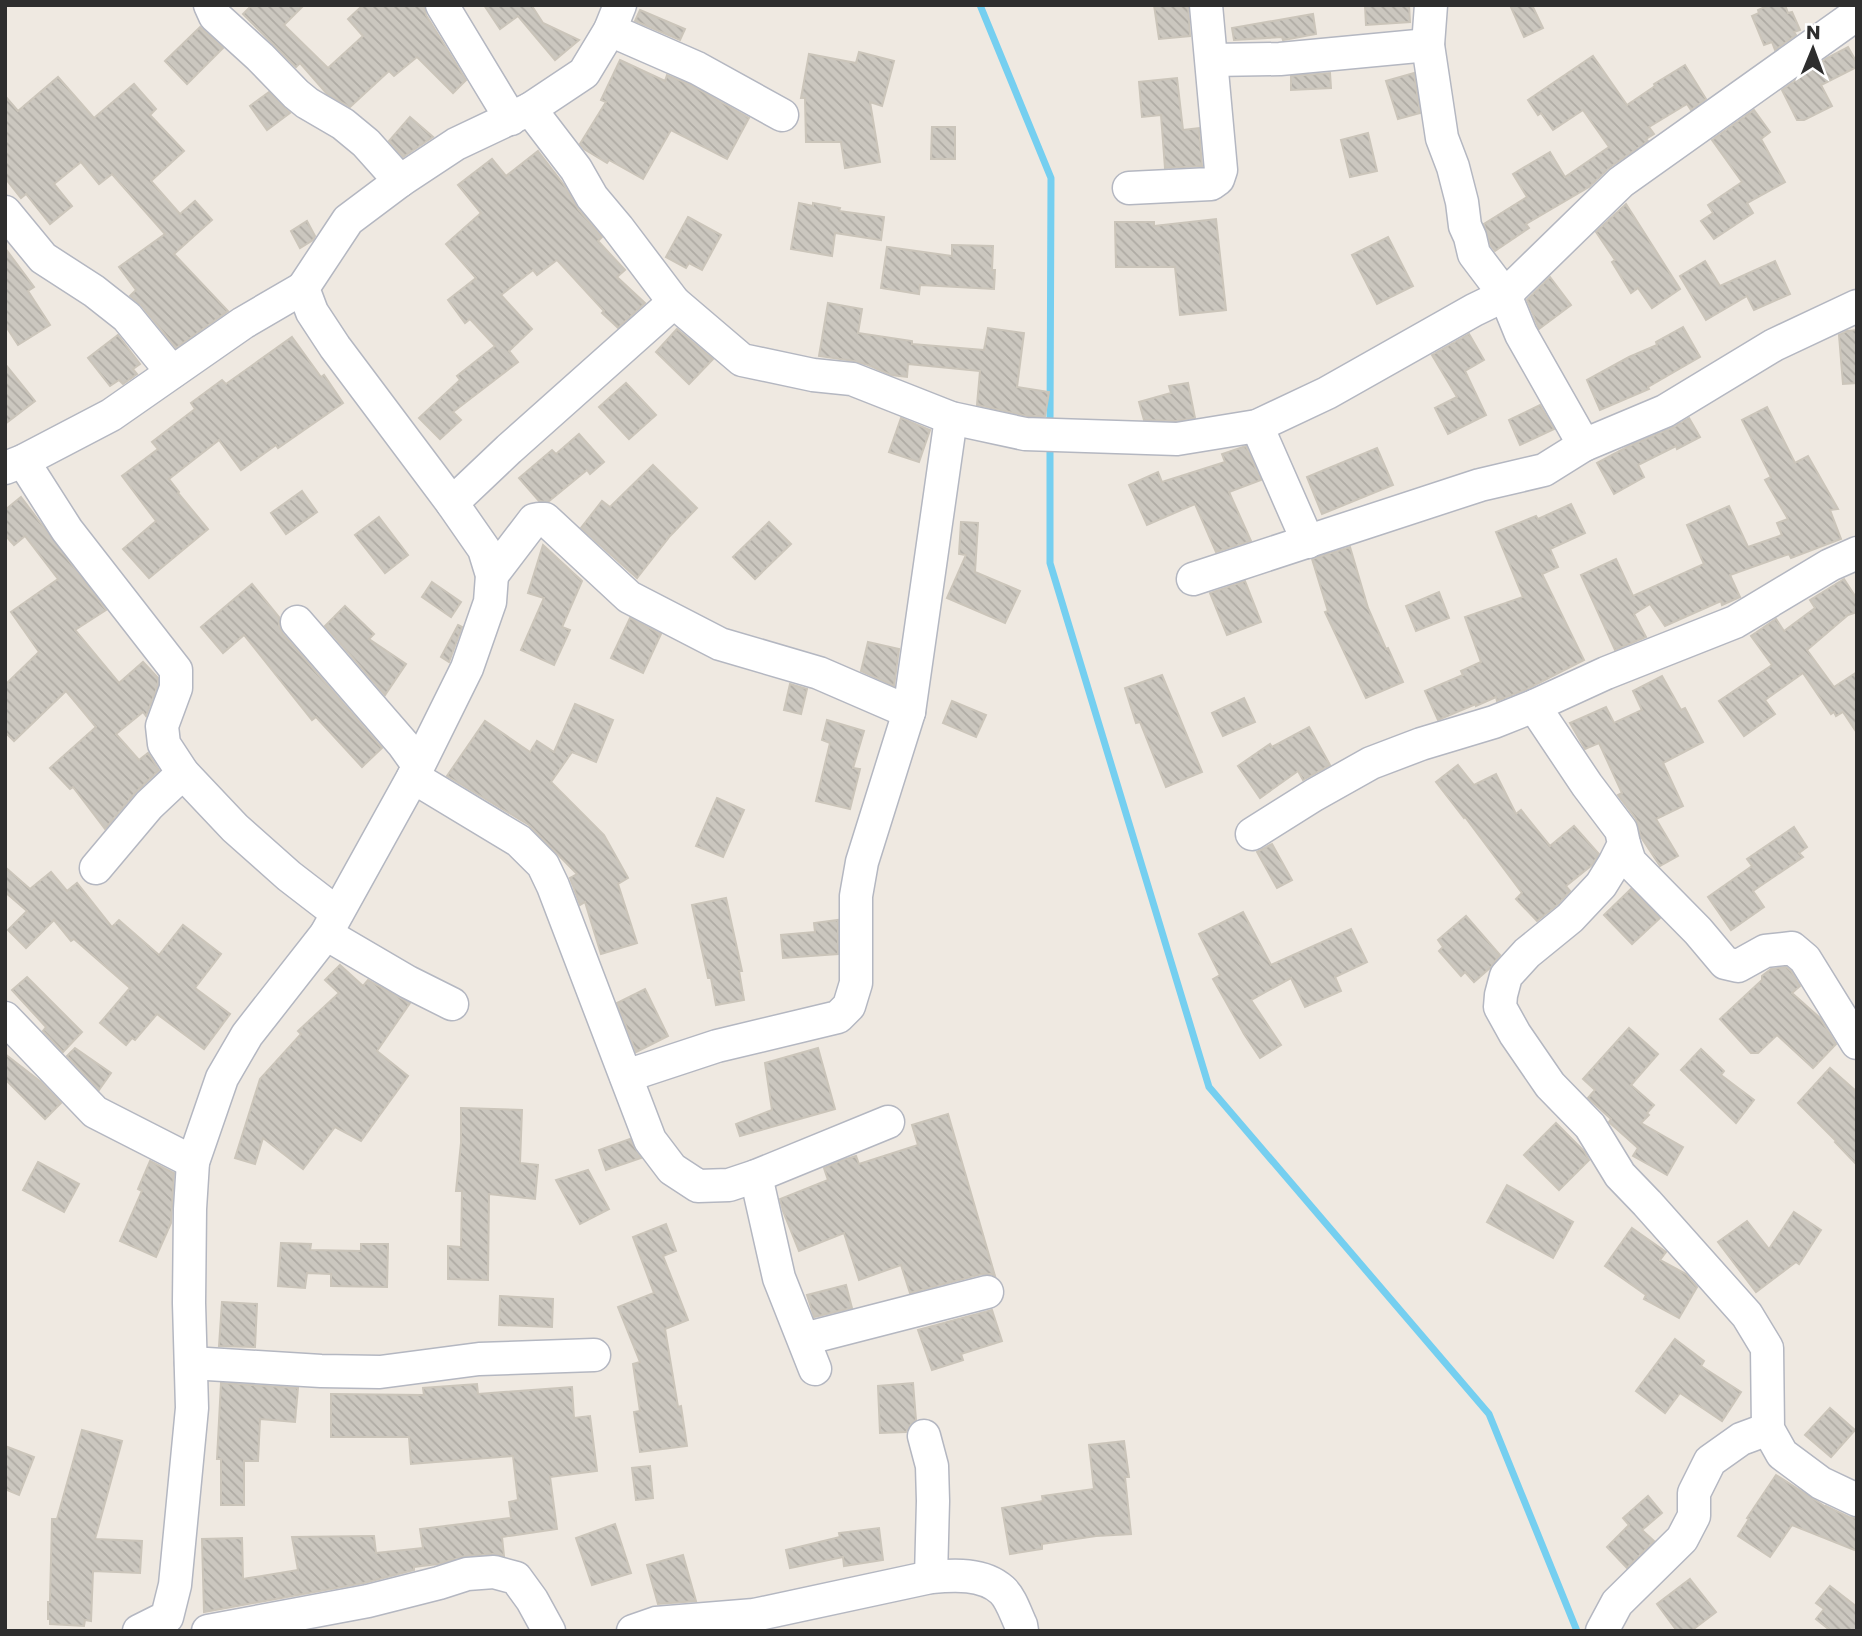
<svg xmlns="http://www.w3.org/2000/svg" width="1862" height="1636" font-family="Poppins,sans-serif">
	<defs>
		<pattern id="building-back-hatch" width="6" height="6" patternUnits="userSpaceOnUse" patternTransform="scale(1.75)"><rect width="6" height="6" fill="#cbc7bf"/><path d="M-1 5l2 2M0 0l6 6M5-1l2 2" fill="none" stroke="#afaba4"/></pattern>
	</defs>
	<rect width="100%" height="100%" fill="#efe9e1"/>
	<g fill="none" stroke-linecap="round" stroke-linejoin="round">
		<g stroke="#75cff0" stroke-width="7">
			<path d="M980,5L1051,178L1050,428"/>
			<path d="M1050,443V563L1209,1087L1489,1414L1577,1631"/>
		</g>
	</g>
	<g fill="url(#building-back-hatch)" stroke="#cbc5ba" stroke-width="2">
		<path d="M252,5H304L284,25L328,68L363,36L348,19L363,5H424L426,15L466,80L453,93L417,57L394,76L389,71L350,107L327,94L300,63L296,67L243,14Z"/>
		<path d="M484,5H534L532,6L543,23L579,40L555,60L518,16L500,29Z"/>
		<path d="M1154,5H1188L1190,36L1159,39Z"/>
		<path d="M1365,5H1409L1410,22L1366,25Z"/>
		<path d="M1510,5H1532L1543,28L1524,37Z"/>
		<path d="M1769,5H1785L1788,13L1792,12L1800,30L1794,32L1796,35L1775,50L1772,42L1764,45L1752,16L1759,13L1758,10Z"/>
		<path d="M640,10L685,29L680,40L635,21Z"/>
		<path d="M1313,14L1316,34L1283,40L1282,37L1234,40L1232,28Z"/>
		<path d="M200,27L223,48L187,84L165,61Z"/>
		<path d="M1848,47L1857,63V67L1821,85L1832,106L1804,120H1797L1782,90L1827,58Z"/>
		<path d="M859,52L894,61L882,106L870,102L880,162L845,168L841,142H806L805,98H801L809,54L856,63Z"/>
		<path d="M1593,56L1627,105L1655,86L1654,84L1685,65L1706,99L1691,110L1687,104L1649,127L1654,134L1646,139L1648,141L1610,167L1589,187L1526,224L1529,228L1495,251L1491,246L1484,224L1527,197L1513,174L1550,152L1565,177L1609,147L1583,110L1553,130L1541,113L1538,115L1528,100Z"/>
		<path d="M620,60L665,81L667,75L689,84L749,118L727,159L671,130L643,179L609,160L607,163L584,149L580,144L606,102L601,100Z"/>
		<path d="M1330,73L1331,88L1291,90V76Z"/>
		<path d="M1414,73L1420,113L1398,119L1386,81Z"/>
		<path d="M58,77L94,118L134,84L156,109L150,115L184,151L151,181L180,214L195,201L212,220L174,254L228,311L176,348L141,305L130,296L136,290L119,267L165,234L112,174L99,184L81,162L54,184L72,206L50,224L26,194L21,198L5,178V96L18,111Z"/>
		<path d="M1177,78L1183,130L1199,128L1202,166L1165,168L1161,115L1142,117L1139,82Z"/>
		<path d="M269,92L290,113L267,130L250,106Z"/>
		<path d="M1754,110L1770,132L1761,139L1785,182L1747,203L1753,213L1714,239L1701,221L1713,213L1708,205L1742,182L1712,140Z"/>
		<path d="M410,117L433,137L403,157L389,141Z"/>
		<path d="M932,127H955V159H931Z"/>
		<path d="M1368,133L1377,171L1350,177L1341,140Z"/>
		<path d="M538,151L564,185L578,209L602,237L598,241L625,270L617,277L645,303L618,328L602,313L604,311L557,260L537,275L533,270L501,295L532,329L509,351L518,362L453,412L461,420L440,439L419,418L460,380L457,376L495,346L470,319L465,323L448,300L476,278L446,244L481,213L458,185L492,159L506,176Z"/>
		<path d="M799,203L813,206V203L840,208L839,211L884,217L881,240L835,233L832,256L791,249Z"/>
		<path d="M1626,204L1680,289L1652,308L1638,288L1631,293L1612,262L1615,260L1596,232Z"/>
		<path d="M688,217L721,235L702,270L689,263L686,268L666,257Z"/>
		<path d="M1216,219L1226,310L1180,315L1175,267H1116L1115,222H1154V226Z"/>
		<path d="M307,221L315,236L313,240L300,248L291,231Z"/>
		<path d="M1388,237L1413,286L1377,304L1352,255Z"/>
		<path d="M952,245L993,246L992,270H995L994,289L920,285L919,294L881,288L887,247L952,256Z"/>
		<path d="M5,248L34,287L28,291L50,325L18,345L5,325Z"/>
		<path d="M1705,261L1720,286L1775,261L1790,294L1754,310L1747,296L1706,320L1680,276Z"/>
		<path d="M1550,277L1571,305L1539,329L1527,300Z"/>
		<path d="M828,303L862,309L858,333L912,341V344L984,350L988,328L1024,333L1017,387L1049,392L1045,416H1027L977,405L980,371L908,364L907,377L891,375L868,365L854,361L819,356Z"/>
		<path d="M1683,327L1700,357L1648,387L1649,389L1600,410L1587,380L1629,357L1657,345L1656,342Z"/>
		<path d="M677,329L713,359L689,384L656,352Z"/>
		<path d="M1857,330V383L1843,384L1839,335L1847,331Z"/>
		<path d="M1469,334L1484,360L1465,371L1486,415L1448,434L1435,408L1457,397L1432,355Z"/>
		<path d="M118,335L140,364L133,369L137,374L123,384L119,380L110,386L88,358Z"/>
		<path d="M292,337L321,377L324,375L343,403L278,448L276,445L241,470L219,440L169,479L179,492L178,493L208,529L149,578L123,549L156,521L122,476L158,449L152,442L195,409L191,403L222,380L226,384Z"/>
		<path d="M5,364L35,401L5,424Z"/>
		<path d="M626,383L656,415L629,439L599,407Z"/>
		<path d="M1188,383L1195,418L1176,421L1144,420L1139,402L1171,393L1169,386Z"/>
		<path d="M1540,405L1554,429L1520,445L1509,420Z"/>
		<path d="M1767,407L1795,463L1808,456L1838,509L1830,510L1841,539L1791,558L1789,554L1730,575L1740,597L1722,605L1721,601L1665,626L1650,604L1634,614L1646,637L1615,650L1581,575L1616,559L1633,596L1704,564L1687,525L1729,506L1748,547L1782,535L1777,523L1788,519L1765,480L1771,477L1742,420Z"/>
		<path d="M901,418L930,430L919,462L889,452Z"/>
		<path d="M1689,418L1700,437L1677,449L1676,446L1638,465L1644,477L1614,494L1597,463L1629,446L1672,428Z"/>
		<path d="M579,434L604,462L590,474L587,470L548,502L539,501L519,478L552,450L556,454Z"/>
		<path d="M1246,446L1261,480L1229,492L1251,541L1216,552L1195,504L1147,525L1129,485L1158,472L1162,482L1225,462L1222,454Z"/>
		<path d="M1377,448L1393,485L1322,514L1307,477Z"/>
		<path d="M653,465L697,508L670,536L637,578L581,528L602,501L610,507Z"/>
		<path d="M302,491L317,512L286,534L271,513Z"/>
		<path d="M21,497L106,610L75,630L119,683L143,662L158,678V685L146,716L143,712L116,734L139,760L148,753L159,770L135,793L105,829L73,787L70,789L50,768L96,727L66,691L14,741L5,732V685L39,652L11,612L58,579L25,536L14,545L5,535V510Z"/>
		<path d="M1571,504L1585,533L1550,549L1558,567L1542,574L1584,660L1527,689L1497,701L1496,697L1476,706V704L1438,720L1425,691L1463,675L1461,671L1481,662L1465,617L1523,597L1496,532L1536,516L1538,519Z"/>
		<path d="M379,517L408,555L385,573L355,535Z"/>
		<path d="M769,522L791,544L755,579L733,557Z"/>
		<path d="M961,522L978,523L975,572L1020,591L1005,623L947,598L966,555L959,554Z"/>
		<path d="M543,545L582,581L562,627L570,630L554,665L521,650L544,598L528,593Z"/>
		<path d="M1350,547L1368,608L1386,649L1388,648L1403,682L1366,698L1325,612L1328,611L1312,559Z"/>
		<path d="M1844,579L1857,599V612L1848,615L1807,650L1834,687L1857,672V733L1843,712L1836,716L1834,712L1831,714L1803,673L1765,700L1775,714L1744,736L1719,701L1772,665L1751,636L1776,619L1784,631L1815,608L1810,600Z"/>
		<path d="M1245,581L1261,622L1227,635L1210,593Z"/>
		<path d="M432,582L461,602L451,617L422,597Z"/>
		<path d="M252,584L279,617V626L283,634L382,748L362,767L316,717L312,720L244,635L223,653L201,627Z"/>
		<path d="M1439,592L1449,618L1416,631L1406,606Z"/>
		<path d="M345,606L374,634L369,639L406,664L385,695L325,626Z"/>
		<path d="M630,618L661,634L643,673L611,658Z"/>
		<path d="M458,625L462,627L449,662L441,657Z"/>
		<path d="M868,642L899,649L894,686L861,671Z"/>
		<path d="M1162,675L1202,772L1166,787L1140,722L1136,723L1125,688Z"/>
		<path d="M1662,676L1681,710L1685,708L1703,742L1663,763L1683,806L1656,819L1678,856L1660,866L1641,837L1636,819L1618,795L1622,793L1599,743L1585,749L1570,723L1606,707L1614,723L1642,710L1633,691Z"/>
		<path d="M790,684L807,689L801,714L784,710Z"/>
		<path d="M1244,698L1255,722L1223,736L1212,713Z"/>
		<path d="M952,701L986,715L976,737L943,723Z"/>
		<path d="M575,704L613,720L596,762L572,752L551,782L604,835L628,878L618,884L637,943L601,954L585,902L580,905L570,878L577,874L529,825L447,776L485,721L530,752L537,741L554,752Z"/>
		<path d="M827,720L864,731L853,768L860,769L850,809L816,801L830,743L822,740Z"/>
		<path d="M1309,727L1330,765L1303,780L1298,771L1260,798L1238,766L1270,744L1272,747Z"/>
		<path d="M1458,765L1474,785L1496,774L1516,814L1521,810L1550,846L1574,826L1599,854L1592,865L1566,886L1570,891L1557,905L1537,921L1516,899L1522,893L1465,817L1464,818L1436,782Z"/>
		<path d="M717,798L744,810L723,857L696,846Z"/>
		<path d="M1794,827L1807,847L1799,853L1803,857L1753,891L1764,907L1731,930L1708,897L1752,866L1747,859Z"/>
		<path d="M1272,844L1292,880L1277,888L1257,852Z"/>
		<path d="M5,867L30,889L51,872L67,891L77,883L112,927L119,920L159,955L183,925L221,954L195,988L230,1014L204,1049L157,1014L135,1040L132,1038L126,1045L100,1023L130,988L74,939L71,941L54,920L26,948L8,930L27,911L5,892Z"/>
		<path d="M1631,889L1660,918L1632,944L1604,915Z"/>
		<path d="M726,898L742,971H739L744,1000L716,1005L711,978H708L692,905Z"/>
		<path d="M1243,912L1271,965L1351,929L1367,962L1335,977L1341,991L1305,1007L1291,978L1251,1000L1281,1045L1260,1058L1244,1034L1213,979L1220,975L1199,934Z"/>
		<path d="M1466,916L1500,955L1491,967L1474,982L1465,972L1461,976L1439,951L1443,947L1438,940Z"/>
		<path d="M838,920V954L783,958L781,935L815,932L814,923Z"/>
		<path d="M340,965L363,986L368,980L410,1003L377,1051L408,1076L361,1141L335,1127L303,1169L263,1138L255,1164L235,1158L260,1079L301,1034L298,1031L339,993L325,980Z"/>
		<path d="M1786,967L1791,971L1800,986L1792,993L1820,1018L1836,1044L1813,1068L1777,1035L1758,1053H1751L1720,1019L1762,980V976L1771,969Z"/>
		<path d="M27,977L82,1032L63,1052L43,1031L46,1027L12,990Z"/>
		<path d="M645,989L668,1036L636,1052L617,1003Z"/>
		<path d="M1629,1028L1658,1054L1631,1085L1654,1105L1647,1113L1649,1115L1641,1123L1683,1147L1667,1175L1633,1156L1638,1148L1610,1123L1609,1122L1611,1119L1588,1098L1595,1090L1583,1079Z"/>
		<path d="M75,1048L111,1073L99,1090L67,1056Z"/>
		<path d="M818,1048L835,1109L740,1136L736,1124L772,1110L765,1063Z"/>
		<path d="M1701,1049L1724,1071L1721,1075L1754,1100L1736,1123L1681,1070Z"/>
		<path d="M5,1054L41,1082L61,1103L45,1119L5,1079Z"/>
		<path d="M1830,1068L1857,1092V1165L1835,1142L1836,1141L1798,1103Z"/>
		<path d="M461,1108L522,1110L520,1163L538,1165L535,1199L489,1194L488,1280L448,1279V1246L461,1247L462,1191H456L461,1143Z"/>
		<path d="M948,1114L995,1276L991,1274H982L910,1293L901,1265L859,1280L844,1233L799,1251L783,1211L780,1199L828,1180L824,1168L843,1160L856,1156L859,1164L918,1145L912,1125Z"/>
		<path d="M1556,1123L1584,1151L1589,1160L1559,1190L1524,1155Z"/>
		<path d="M630,1139L641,1158L606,1170L599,1150Z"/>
		<path d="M150,1161L174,1173L171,1223L156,1257L120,1241L142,1191L138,1189Z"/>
		<path d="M38,1162L79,1184L64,1212L23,1190Z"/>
		<path d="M588,1170L609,1209L580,1224L556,1180Z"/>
		<path d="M1507,1185L1573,1222L1553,1258L1487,1222Z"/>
		<path d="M1794,1212L1821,1230L1799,1264L1796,1262L1756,1292L1718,1242L1747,1221L1769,1249Z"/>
		<path d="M666,1224L676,1251L663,1256L688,1320L665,1329L678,1407L681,1406L687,1446L640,1452L634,1412L640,1411L633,1364L640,1362L618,1307L654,1293L633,1237Z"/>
		<path d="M1632,1228L1666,1252L1660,1260L1686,1274L1697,1287L1679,1318L1644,1299L1646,1295L1605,1266Z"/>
		<path d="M281,1243L311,1244L310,1250L361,1251V1244H388L387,1287L331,1286V1274L307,1273L305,1288L278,1286Z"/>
		<path d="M846,1285L852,1308L814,1317L807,1295Z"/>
		<path d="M500,1296L553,1299L552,1327L499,1325Z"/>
		<path d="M222,1302L257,1304L255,1347L219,1346Z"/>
		<path d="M992,1310L1002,1341L961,1354L963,1360L932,1370L918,1330Z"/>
		<path d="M1675,1339L1704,1361L1701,1366L1741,1392L1722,1421L1680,1393L1665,1413L1636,1391Z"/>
		<path d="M221,1383L298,1388L295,1422L260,1419L258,1461H244V1505H221V1459H217Z"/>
		<path d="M913,1383L916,1420L911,1424L906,1432L880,1433L878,1386Z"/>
		<path d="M477,1384L478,1394L572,1387L574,1418L590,1416L597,1471L550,1477L557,1529L502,1537L504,1556L493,1554L465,1556L438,1564L414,1567V1570L364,1583L204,1612L202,1539L242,1538L243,1579L298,1570L292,1537L374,1536L376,1553L423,1548L420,1529L511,1518L509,1502L518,1500L513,1456L411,1464L409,1437H331V1394L424,1395L423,1388Z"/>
		<path d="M1830,1408L1855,1430L1831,1457L1805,1435Z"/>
		<path d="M82,1430L122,1441L95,1539L142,1541L140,1573L93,1571L91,1621L85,1620L84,1626L50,1624V1619H48V1602H50L52,1519H57Z"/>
		<path d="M1124,1441L1129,1477H1125L1131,1534L1096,1536L1042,1544V1549L1010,1554L1002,1508L1043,1501L1042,1496L1094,1489L1089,1445Z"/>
		<path d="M5,1446L34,1457L19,1495L5,1489Z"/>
		<path d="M650,1466L653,1498L636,1500L632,1468Z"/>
		<path d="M1776,1475L1826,1507V1506L1849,1517L1857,1518V1551L1792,1525L1770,1557L1738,1536L1749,1519L1747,1518Z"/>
		<path d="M1648,1496L1662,1513L1642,1530L1654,1541L1627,1568L1607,1547L1629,1525L1623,1518Z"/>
		<path d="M615,1524L631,1573L592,1585L576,1538Z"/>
		<path d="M879,1528L883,1560L844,1566L843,1557L790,1568L786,1550L840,1537L839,1533Z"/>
		<path d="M683,1555L696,1601L658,1604L647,1565Z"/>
		<path d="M1690,1579L1716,1612L1691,1631H1677L1657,1604Z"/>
		<path d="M1830,1586L1857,1607V1631H1831L1816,1619L1824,1609L1816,1603Z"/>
	</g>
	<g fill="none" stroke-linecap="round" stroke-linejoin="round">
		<defs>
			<g id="minor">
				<path d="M210,5L215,16L260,57L296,94L307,103L343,124L366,143L400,181"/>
				<path d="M442,5L511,119"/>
				<path d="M1431,5L1428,45L1442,138L1453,167L1462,202L1465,226L1470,237L1474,254L1505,295L1521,334L1584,445"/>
				<path d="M610,30L697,68L782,115"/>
				<path d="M1212,60L1280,59L1428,45"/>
				<path d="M530,109L576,169L592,197L618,228L674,302L742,360L813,375L852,379L951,418L1025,434L1177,439L1257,426L1327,393L1474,310L1505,295L1621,182L1857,14"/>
				<path d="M1129,188L1211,184L1218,179L1221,170L1206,5"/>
				<path d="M5,212L43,258L94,291L127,317L172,372"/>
				<path d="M1257,426L1308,542"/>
				<path d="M23,461L67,530L176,670V688L162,726L164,744L183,773L235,828L289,876L337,913"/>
				<path d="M5,468L23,461L111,415L243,323L303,288"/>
				<path d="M452,503L509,449L674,302"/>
				<path d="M492,575L534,520L539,519H545L629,597L720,644L819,673L909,712"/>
				<path d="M1193,579L1480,485L1544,470L1584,445L1665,411L1774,345L1857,306"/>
				<path d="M297,622L403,744L418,765"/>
				<path d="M1534,706L1587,785L1621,830L1624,844L1614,864L1601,885L1570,918L1527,953L1506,976L1501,995L1500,1007L1515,1034L1550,1085L1590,1126L1620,1175L1647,1203L1747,1315L1767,1348L1768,1429L1782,1454L1821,1483L1857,1500"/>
				<path d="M413,777L519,841L543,865L553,886L650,1140L672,1169L698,1186L729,1185L756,1176L888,1122"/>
				<path d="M1252,834L1314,795L1371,763L1421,744L1494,722L1534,706L1606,673L1735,622L1830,565L1857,553"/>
				<path d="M1624,844L1630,862L1698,931L1725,963L1738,966L1765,951L1792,948L1805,959L1857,1043"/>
				<path d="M96,868L149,805L183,773"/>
				<path d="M326,934L408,982L452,1004"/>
				<path d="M5,1018L95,1112L193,1162"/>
				<path d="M626,1076L717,1046L838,1017L849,1006L856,983V896L862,862L909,712L951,418"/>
				<path d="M756,1176L779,1278L815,1369"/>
				<path d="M804,1339L987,1292"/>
				<path d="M191,1363L321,1371L380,1372L479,1359L594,1355"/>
				<path d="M924,1436L932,1466L933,1501L931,1577"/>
				<path d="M139,1631L167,1617L175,1585L192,1408L189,1303L190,1209L193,1162L222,1078L247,1035L326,934L413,777L467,668L490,602L492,575L484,549L452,503L335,347L312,312L303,288L348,220L400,181L456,144L530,109L584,73L610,30L620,5"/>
				<path d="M208,1631L368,1601L439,1583L467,1574L494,1572L516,1578L532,1600L549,1631"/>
				<path d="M633,1631L656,1623L754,1615L931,1577C954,1575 983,1573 1002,1590C1011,1598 1016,1615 1021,1625L1022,1631"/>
				<path d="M1602,1631L1617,1603L1682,1539L1694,1516V1493L1710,1461L1741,1439L1768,1429"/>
			</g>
		</defs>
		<use href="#minor" stroke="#b4b7c1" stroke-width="35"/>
		<use href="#minor" stroke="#fff" stroke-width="32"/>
	</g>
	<rect width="1862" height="1636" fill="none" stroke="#2e2e2e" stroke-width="14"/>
	<g transform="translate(1813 49) rotate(1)" stroke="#ffffff" stroke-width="5" paint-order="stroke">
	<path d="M0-5L12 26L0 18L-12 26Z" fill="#2e2e2e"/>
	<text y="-10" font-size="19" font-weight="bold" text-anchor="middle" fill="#2e2e2e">N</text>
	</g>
</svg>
